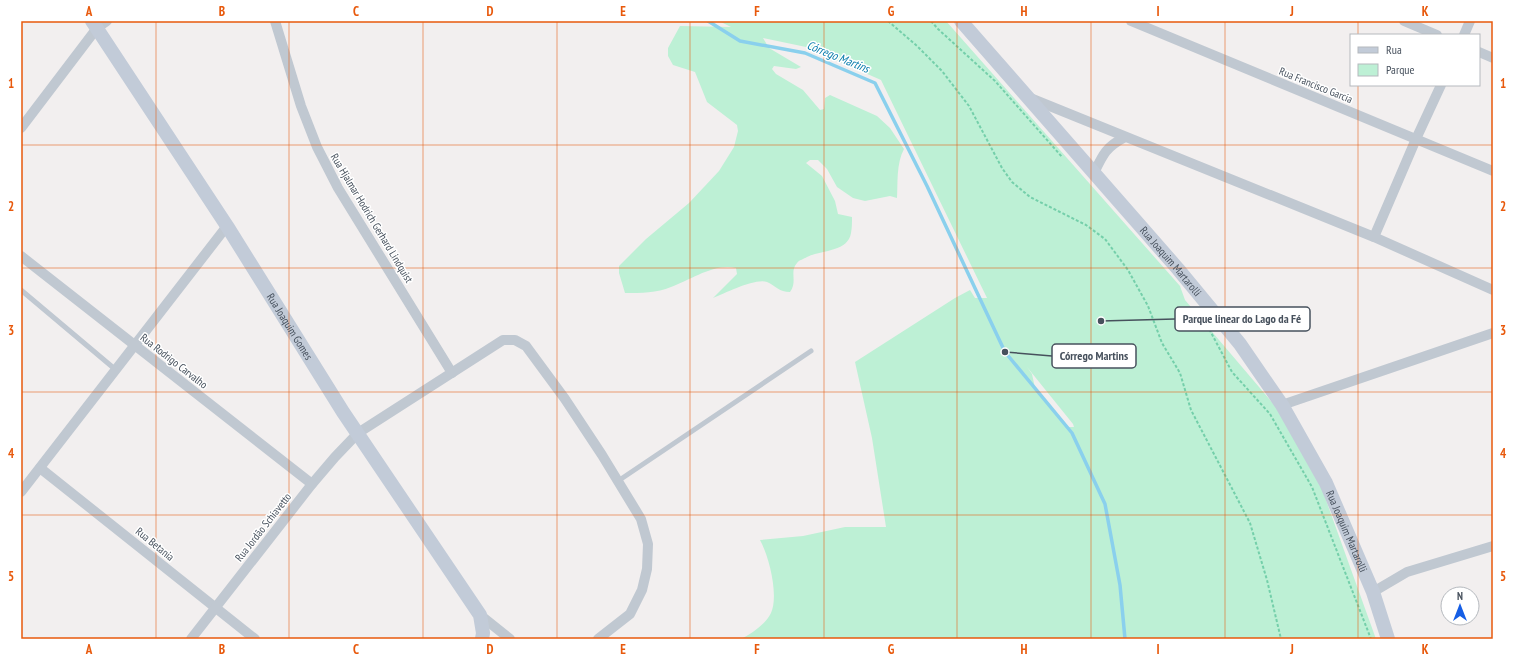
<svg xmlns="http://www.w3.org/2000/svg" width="1514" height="660" font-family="'PT Sans Narrow',sans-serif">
	<rect width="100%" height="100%" fill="#f2efef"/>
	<path fill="#bdf0d5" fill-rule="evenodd" d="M719,21H946L1180,286L1185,300L1276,407L1322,489L1376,639H741C752,633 765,625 771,613C779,595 769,556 760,540L803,536L845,527H886L872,438L855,362L955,298L970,290L975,298H987L881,80L806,47L763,38L769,48L801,67L796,69L774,66L772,69L776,74L803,90L820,110L824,109L825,98L830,95L877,116L890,128L904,149C896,164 898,183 897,198L890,196L865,201L853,198L837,187L827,169L818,160H810L806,163L822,176L835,201L838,214L852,217C852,222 852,228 851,233C848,252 821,250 807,257C804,259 799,260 797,263C789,272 798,281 790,292C779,292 776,286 767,282C755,278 726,293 713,298L737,274L736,268C714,263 691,280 671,287C657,293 641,293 625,293L619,273V266L646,239L689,203L719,171L734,147L738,131L737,125L707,102L695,72L673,65L668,56V48L680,26L731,27ZM1027,367L1073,424L1074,427H1067L1035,388L1032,374Z"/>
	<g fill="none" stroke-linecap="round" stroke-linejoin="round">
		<path stroke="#8ad0ed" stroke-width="3.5" d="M708,21L740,41L805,53L875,83L927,186L1005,352L1072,433L1105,504L1120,585L1125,639"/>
		<g stroke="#74cfaa" stroke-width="2" stroke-dasharray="3 2" stroke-linecap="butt">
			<path d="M888,21L917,46L942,71L969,106L1002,168L1012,182L1030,197L1086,225L1105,239L1128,270L1148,306L1162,343L1180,373L1191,410L1250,523L1267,580L1281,639"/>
			<path d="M931,21L938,29L995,81L1062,157"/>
			<path d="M1207,325L1232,372L1270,414L1312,487L1371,639"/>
		</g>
		<g stroke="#c0c8d1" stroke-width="5">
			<path d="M21,290L116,370"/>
			<path d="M618,481L811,351"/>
		</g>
		<g stroke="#c0c8d1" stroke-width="10">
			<path d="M275,21L301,106L317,147L338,188L452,373"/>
			<path d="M1131,21L1493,171"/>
			<path d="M1404,21L1437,35"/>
			<path d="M1464,35L1470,21"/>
			<path d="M1479,52L1493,58"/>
			<path d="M1030,98L1374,237L1493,290"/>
			<path d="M21,128L97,28L107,21"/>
			<path d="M1094,173C1103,154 1106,147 1125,137"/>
			<path d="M1374,237L1416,139L1441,85"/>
			<path d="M21,256L312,484"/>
			<path d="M1282,405L1493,333"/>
			<path d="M40,468L255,639"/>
			<path d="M21,492L227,226"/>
			<path d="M1373,592L1407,572L1493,546"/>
			<path d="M480,615L510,639"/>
			<path d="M191,639L312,484L335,457L358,433L503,340H515L526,346L565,399L602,455L641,519L648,544L647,569L642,590L630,614L598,639"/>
		</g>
		<g stroke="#c2cbd8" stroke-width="14">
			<path id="s1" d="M92,21L227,226L343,412L480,615L483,633L482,639"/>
			<path id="s2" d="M961,21L1178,269L1240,344L1282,405L1326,483L1373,592L1388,639"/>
		</g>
	</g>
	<path fill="none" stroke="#e8590c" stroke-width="1" stroke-opacity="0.55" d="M156,21V639M289,21V639M423,21V639M557,21V639M690,21V639M824,21V639M957,21V639M1091,21V639M1225,21V639M1358,21V35M1358,85V639M21,145H1493M21,268H1493M21,392H1493M21,515H1493"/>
	<g text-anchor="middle" stroke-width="3" stroke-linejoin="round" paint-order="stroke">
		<g font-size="11" fill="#47515d" stroke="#fff">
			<text transform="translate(1316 85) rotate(22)" y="4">Rua Francisco Garcia</text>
			<text transform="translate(372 218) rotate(59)" y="4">Rua Hjalmar Hodrich Gerhard Lindquist</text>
			<text dy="4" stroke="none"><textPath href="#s2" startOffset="319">Rua Joaquim Martarolli</textPath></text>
			<text dy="4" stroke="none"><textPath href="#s1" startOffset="364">Rua Joaquim Gomes</textPath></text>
			<text transform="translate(174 361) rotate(38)" y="4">Rua Rodrigo Carvalho</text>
			<text transform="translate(263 527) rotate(-52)" y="4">Rua Jordão Schiavetto</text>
			<text dy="4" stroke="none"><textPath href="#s2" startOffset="643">Rua Joaquim Martarolli</textPath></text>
			<text transform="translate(155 544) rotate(39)" y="4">Rua Betania</text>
		</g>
		<g font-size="12" font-style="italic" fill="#0a7dad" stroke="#fff">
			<text transform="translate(838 57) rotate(22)" y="4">Córrego Martins</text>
		</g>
	</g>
	<path fill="none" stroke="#47515d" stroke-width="1.5" d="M1101 321L1175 319M1005 352L1052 356"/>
	<g fill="#47515d" stroke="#fff" stroke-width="1.5">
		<circle cx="1101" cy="321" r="4"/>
		<circle cx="1005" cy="352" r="4"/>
	</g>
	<g fill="#fff" stroke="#47515d" stroke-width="1.5">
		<rect x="1175" y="307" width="135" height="24" rx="4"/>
		<rect x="1052" y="344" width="84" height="24" rx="4"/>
	</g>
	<g font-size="12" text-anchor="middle" font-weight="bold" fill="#47515d">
		<text x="1242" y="323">Parque linear do Lago da Fé</text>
		<text x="1094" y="360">Córrego Martins</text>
	</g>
	<rect width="1514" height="660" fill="none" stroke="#ffffff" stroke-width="44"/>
	<rect x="1350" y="34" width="130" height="52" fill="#ffffff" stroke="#b5b9be"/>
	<rect x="1358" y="47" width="20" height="6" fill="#c2cbd8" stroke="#b5b9be"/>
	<text x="1386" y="54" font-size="12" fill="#47515d">Rua</text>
	<rect x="1358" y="64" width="20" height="12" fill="#bdf0d5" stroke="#b5b9be"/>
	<text x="1386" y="74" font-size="12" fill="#47515d">Parque</text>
	<g transform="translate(1460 606)"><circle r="19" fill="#ffffff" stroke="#b5b9be"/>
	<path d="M0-3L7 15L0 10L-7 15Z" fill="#165ee5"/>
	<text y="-6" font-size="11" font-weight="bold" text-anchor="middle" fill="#47515d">N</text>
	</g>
	<rect x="22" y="22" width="1470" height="616" fill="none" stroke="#e8590c" stroke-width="1.5"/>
	<g font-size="13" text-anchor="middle" font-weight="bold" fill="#e8590c">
		<text x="89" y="16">A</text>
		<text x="222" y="16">B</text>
		<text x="356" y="16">C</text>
		<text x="490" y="16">D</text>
		<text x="623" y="16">E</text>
		<text x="757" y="16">F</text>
		<text x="891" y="16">G</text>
		<text x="1024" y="16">H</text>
		<text x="1158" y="16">I</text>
		<text x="1292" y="16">J</text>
		<text x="1425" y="16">K</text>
		<text x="11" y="88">1</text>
		<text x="1503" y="88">1</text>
		<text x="11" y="211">2</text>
		<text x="1503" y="211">2</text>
		<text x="11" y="335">3</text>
		<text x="1503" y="335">3</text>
		<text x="11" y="458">4</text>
		<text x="1503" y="458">4</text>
		<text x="11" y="581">5</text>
		<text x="1503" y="581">5</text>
		<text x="89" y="654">A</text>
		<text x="222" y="654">B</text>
		<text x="356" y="654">C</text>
		<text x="490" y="654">D</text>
		<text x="623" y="654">E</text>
		<text x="757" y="654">F</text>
		<text x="891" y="654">G</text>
		<text x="1024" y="654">H</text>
		<text x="1158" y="654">I</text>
		<text x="1292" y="654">J</text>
		<text x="1425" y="654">K</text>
	</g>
</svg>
